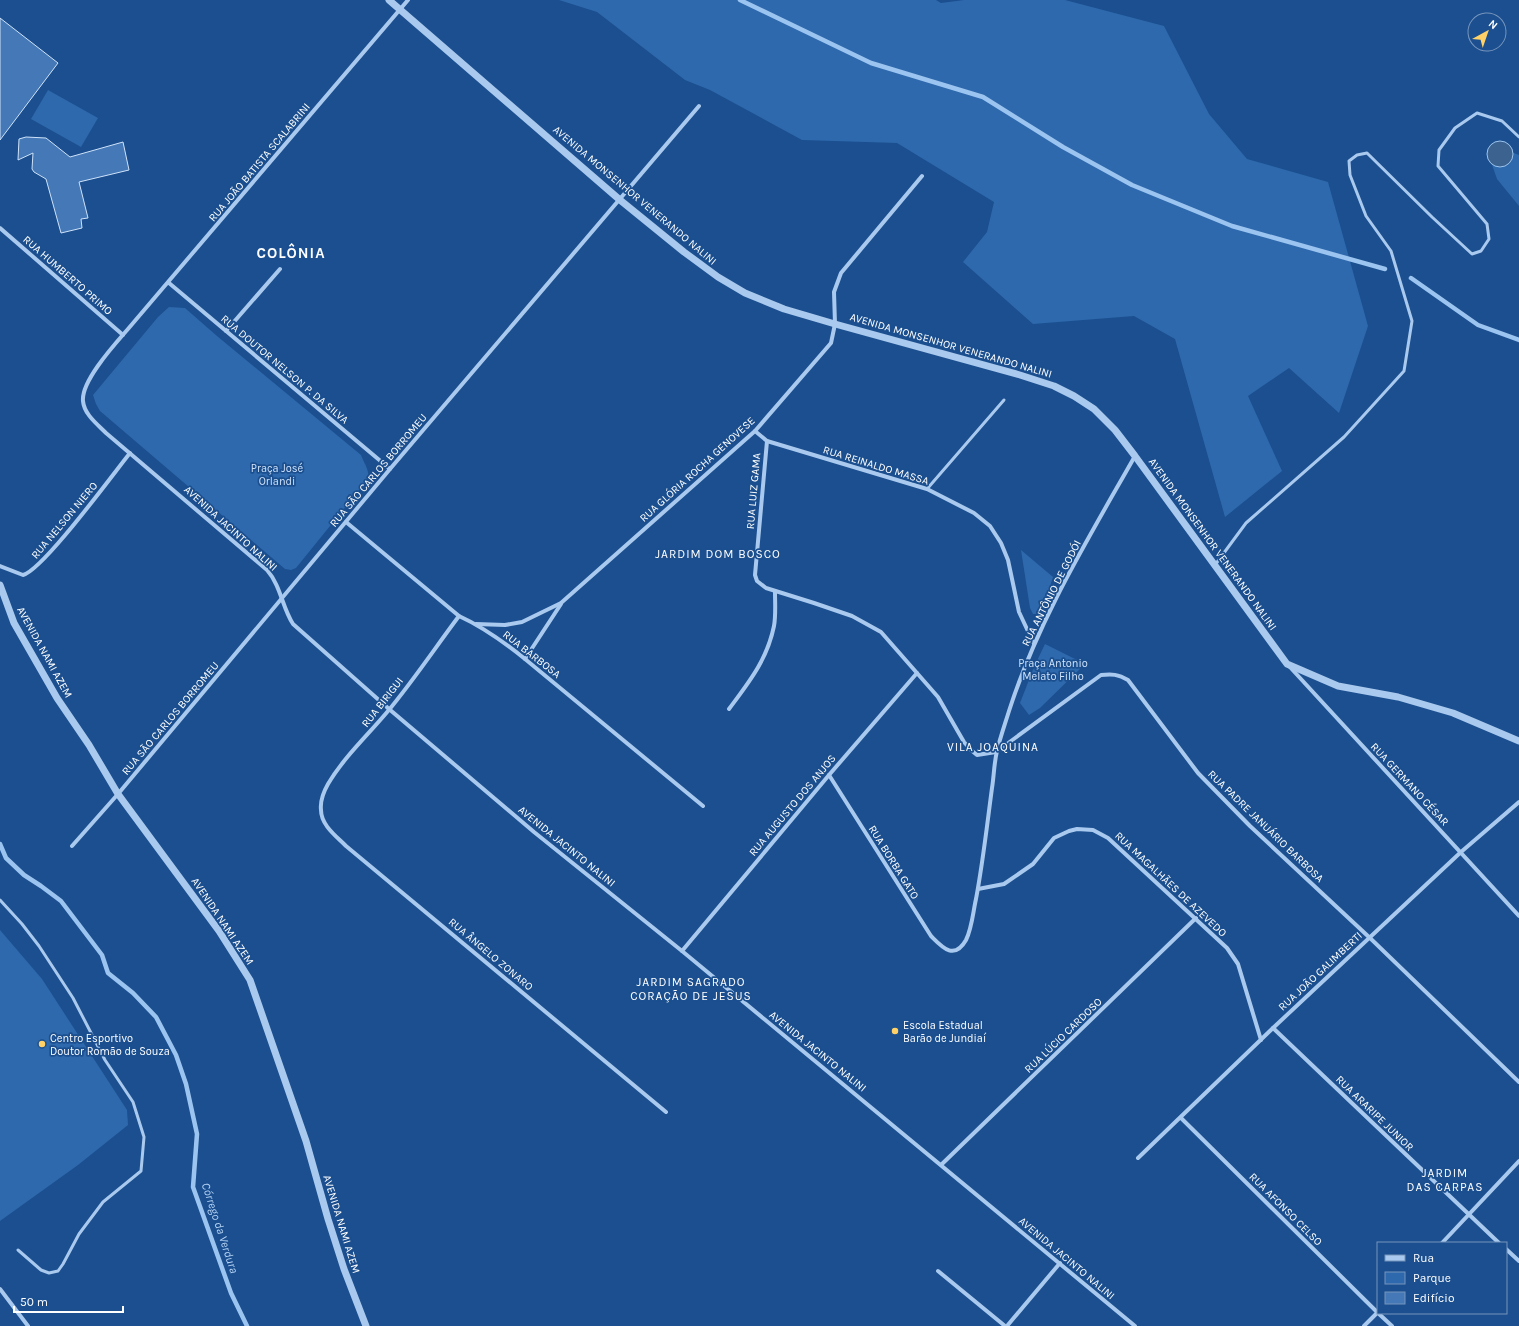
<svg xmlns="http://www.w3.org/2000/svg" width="1519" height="1326" font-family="Karla,sans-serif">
	<rect width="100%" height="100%" fill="#1b4f8f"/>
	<g fill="#2e69ad">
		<path d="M559,0H936L941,3L964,0H1065L1164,26L1209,114L1247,159L1328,182L1368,326L1339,413L1289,368L1248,396L1282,471L1225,517L1175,339L1134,316L1033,324L963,262L987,232L994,202L897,143L802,140L710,90L685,80L597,12Z"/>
		<path d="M48,90L98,118L81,147L31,119Z"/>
		<path d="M1501,148L1519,155V206L1497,179L1490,159Z"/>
		<path d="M169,307L185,308L217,336L361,455C364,463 370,471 368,479L296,568L291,570L285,569L100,411L96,404L93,395L158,317Z"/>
		<path d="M1021,550L1053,577L1043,608L1036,614H1033L1030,608Z"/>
		<path d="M1045,644L1085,664L1040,708L1029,715L1020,703L1034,667Z"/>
		<path d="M0,930L42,979L127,1110L128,1125L78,1165L0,1221Z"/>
	</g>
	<circle fill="#3c6290" stroke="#9cc4f0" cx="1500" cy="154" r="13"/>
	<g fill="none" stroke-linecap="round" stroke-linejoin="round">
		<g stroke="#9cc4f0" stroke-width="4.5">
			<path d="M740,0L871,63L983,97L1063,147L1132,185L1232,226L1385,269"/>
			<path d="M1411,278L1478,325L1519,340"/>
			<path d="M0,844L6,858L24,875L41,886L61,901L102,955L108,973L133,993L156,1017L176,1055L186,1084L197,1134L193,1187L231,1293L247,1326"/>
		</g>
	</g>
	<g fill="#4478b7" stroke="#cfe3fa">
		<path d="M0,18L58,63L0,140Z"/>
		<path d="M26,137L46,138L70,157L123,142L129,170L79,182L88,218L81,219L82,228L61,233L46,179L34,172L32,169L33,153L18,160L19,139Z"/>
	</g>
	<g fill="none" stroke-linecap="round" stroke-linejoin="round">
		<g stroke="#a9c9ee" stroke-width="3">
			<path d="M927,489L1004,400"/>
			<path d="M1215,565L1246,523L1344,437L1404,371L1412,321L1391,251L1366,216L1350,175L1349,161L1357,155L1367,153L1432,217L1472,254L1481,251L1489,239L1487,224L1438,166L1439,150L1455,128L1477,113L1502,121L1519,137"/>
			<path d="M0,900L22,924L39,946L73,998L105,1060L133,1102L144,1137L141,1171L103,1202L79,1234L63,1264L58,1271L49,1273L41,1270L18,1250"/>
		</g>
		<g stroke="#a9c9ee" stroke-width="4">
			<path d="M408,0L128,329C115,344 81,381 83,401C84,414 97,424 106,433L267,570C281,586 282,607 293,624L389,709L534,832L682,951L1135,1326"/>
			<path d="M0,228L123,335"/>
			<path d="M169,283L390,469"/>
			<path d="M226,331L280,269"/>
			<path d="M755,431L767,441L755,575L757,581L766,588L814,603L852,616L881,632L938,697L964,742L971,750L977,755L996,752L1101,675C1112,674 1118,674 1128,680L1198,773L1250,826L1370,938L1519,1082"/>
			<path d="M767,441L927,489L974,513L990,526L1001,543L1008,560L1019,612L1034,644"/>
			<path d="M346,522L459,616C483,627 504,642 525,659L703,806"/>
			<path d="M0,566L23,575C43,570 113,474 130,453"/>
			<path d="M459,616C435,648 413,681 388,711C368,735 344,757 328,784C324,791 320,801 321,810C321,825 336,836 346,846L666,1112"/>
			<path d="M476,624L505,625L522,622L561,603L755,431L831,343L835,324L834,292L841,273L922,176"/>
			<path d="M525,659L561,604"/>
			<path d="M1289,666L1519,916"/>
			<path d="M729,709C749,682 767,660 774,626C776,615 775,603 775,592"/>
			<path d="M829,775L931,936C942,947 954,961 966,940C972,928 973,912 976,899C983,862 987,825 992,788C994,776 994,763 997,751C1000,738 1005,724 1009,711C1038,620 1088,539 1135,456"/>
			<path d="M72,846L118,794L390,469L699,106"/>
			<path d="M978,889L1004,884L1033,864L1054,838L1069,831L1077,829L1093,830L1108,838L1227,948L1238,964L1261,1040"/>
			<path d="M682,951L829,775L917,673"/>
			<path d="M1273,1028L1499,1243"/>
			<path d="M1181,1118L1378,1313"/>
			<path d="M1138,1158L1273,1028L1461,852L1519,802"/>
			<path d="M942,1164L1196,918"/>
			<path d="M1442,1243L1519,1161"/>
			<path d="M1506,1249L1519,1261"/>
			<path d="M938,1271L1005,1326"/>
			<path d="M0,1289L28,1326"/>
			<path d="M1378,1313L1392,1326"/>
			<path d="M1007,1326L1060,1263"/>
			<path d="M1364,1326L1378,1312"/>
		</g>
		<g stroke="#a9c9ee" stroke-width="7">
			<path d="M389,0L620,200L684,252L718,277L745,293L784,309L835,324L1020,375L1054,386L1074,396L1094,409L1115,430L1135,456L1287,664L1338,686L1398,697L1453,713L1519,741"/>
			<path d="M0,585L14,623L57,698L89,745L118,794L219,931L250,980L306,1141L328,1219L344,1269L366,1326"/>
		</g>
	</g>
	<g fill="#ffd166" stroke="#1b4f8f" stroke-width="1.5">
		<circle cx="895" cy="1031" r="4"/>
		<circle cx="42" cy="1044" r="4"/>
	</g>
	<g text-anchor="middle" stroke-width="3.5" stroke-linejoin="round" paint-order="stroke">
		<g font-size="11" fill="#fff" stroke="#1b4f8f">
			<text transform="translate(259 162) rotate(-50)" y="4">RUA JOÃO BATISTA SCALABRINI</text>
			<text transform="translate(635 195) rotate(40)" y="4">AVENIDA MONSENHOR VENERANDO NALINI</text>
			<text transform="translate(68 275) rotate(41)" y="4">RUA HUMBERTO PRIMO</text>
			<text transform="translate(951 345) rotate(16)" y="4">AVENIDA MONSENHOR VENERANDO NALINI</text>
			<text transform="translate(285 369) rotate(40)" y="4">RUA DOUTOR NELSON P. DA SILVA</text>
			<text transform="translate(876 465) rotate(17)" y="4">RUA REINALDO MASSA</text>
			<text transform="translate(697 469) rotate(-42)" y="4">RUA GLÓRIA ROCHA GENOVESE</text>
			<text transform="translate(378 470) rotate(-50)" y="4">RUA SÃO CARLOS BORROMEU</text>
			<text transform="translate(753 491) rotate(-85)" y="4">RUA LUIZ GAMA</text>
			<text transform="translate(64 520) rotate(-50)" y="4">RUA NELSON NIERO</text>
			<text transform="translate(231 528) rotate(42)" y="4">AVENIDA JACINTO NALINI</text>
			<text transform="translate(1213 544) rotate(54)" y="4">AVENIDA MONSENHOR VENERANDO NALINI</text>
			<text transform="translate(1051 593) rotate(-63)" y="4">RUA ANTÔNIO DE GODÓI</text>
			<text transform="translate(45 652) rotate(61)" y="4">AVENIDA NAMI AZEM</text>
			<text transform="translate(532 654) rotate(38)" y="4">RUA BARBOSA</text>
			<text transform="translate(382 702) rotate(-52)" y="4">RUA BIRIGUI</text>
			<text transform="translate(170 718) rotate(-50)" y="4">RUA SÃO CARLOS BORROMEU</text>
			<text transform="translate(1410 784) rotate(47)" y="4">RUA GERMANO CÉSAR</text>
			<text transform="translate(792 805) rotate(-50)" y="4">RUA AUGUSTO DOS ANJOS</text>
			<text transform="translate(1266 826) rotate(44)" y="4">RUA PADRE JANUÁRIO BARBOSA</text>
			<text transform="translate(567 846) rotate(39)" y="4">AVENIDA JACINTO NALINI</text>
			<text transform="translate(894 862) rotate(58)" y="4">RUA BORBA GATO</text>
			<text transform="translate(1171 884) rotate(43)" y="4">RUA MAGALHÃES DE AZEVEDO</text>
			<text transform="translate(223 921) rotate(56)" y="4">AVENIDA NAMI AZEM</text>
			<text transform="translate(491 954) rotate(40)" y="4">RUA ÂNGELO ZONARO</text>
			<text transform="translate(1320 971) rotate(-43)" y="4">RUA JOÃO GALIMBERTI</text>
			<text transform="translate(1063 1035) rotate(-44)" y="4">RUA LÚCIO CARDOSO</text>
			<text transform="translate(818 1051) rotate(39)" y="4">AVENIDA JACINTO NALINI</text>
			<text transform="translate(1375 1113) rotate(44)" y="4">RUA ARARIPE JUNIOR</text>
			<text transform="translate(1286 1209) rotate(45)" y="4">RUA AFONSO CELSO</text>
			<text transform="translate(342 1224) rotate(73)" y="4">AVENIDA NAMI AZEM</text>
			<text transform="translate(1067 1258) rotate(40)" y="4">AVENIDA JACINTO NALINI</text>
		</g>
		<g font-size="11" fill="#cfe3fa" stroke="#1b4f8f">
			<text x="277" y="472">Praça José<tspan x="277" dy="13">Orlandi</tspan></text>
			<text x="1053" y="667">Praça Antonio<tspan x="1053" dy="13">Melato Filho</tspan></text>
		</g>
		<g font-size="11" fill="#fff" stroke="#1b4f8f" text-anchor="start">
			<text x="903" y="1029">Escola Estadual<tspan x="903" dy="13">Barão de Jundiaí</tspan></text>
			<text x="50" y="1042">Centro Esportivo<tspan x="50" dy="13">Doutor Romão de Souza</tspan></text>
		</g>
		<g font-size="12" letter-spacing="1" fill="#fff" stroke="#1b4f8f">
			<text x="718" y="558">JARDIM DOM BOSCO</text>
			<text x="993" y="751">VILA JOAQUINA</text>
			<text x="691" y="986">JARDIM SAGRADO<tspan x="691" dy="14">CORAÇÃO DE JESUS</tspan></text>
			<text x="1445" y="1177">JARDIM<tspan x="1445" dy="14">DAS CARPAS</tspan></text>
		</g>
		<g font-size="12" font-style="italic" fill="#b5d3f5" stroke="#1b4f8f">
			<text transform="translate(220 1228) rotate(72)" y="4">Córrego da Verdura</text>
		</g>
		<g font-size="15" font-weight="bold" letter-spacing="1" fill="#fff" stroke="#1b4f8f">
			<text x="291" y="258">COLÔNIA</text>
		</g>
	</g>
	<rect x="1377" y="1242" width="130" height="72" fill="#1b4f8f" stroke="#7695bc"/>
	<rect x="1385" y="1255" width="20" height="6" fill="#a9c9ee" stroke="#7695bc"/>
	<text x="1413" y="1262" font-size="12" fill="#ffffff">Rua</text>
	<rect x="1385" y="1272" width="20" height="12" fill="#2e69ad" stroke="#7695bc"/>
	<text x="1413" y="1282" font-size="12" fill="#ffffff">Parque</text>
	<rect x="1385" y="1292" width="20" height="12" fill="#4478b7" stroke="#7695bc"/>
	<text x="1413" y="1302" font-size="12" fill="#ffffff">Edifício</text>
	<g transform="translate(1487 32) rotate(40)"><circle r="19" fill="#1b4f8f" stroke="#7695bc"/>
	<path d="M0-3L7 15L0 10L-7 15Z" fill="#ffd166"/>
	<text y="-6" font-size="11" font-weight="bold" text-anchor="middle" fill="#ffffff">N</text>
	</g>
	<path d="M14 1306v6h109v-6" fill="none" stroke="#ffffff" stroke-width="2"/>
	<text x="20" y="1306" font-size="12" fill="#ffffff" stroke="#1b4f8f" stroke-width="3" paint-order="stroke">50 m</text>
</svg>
